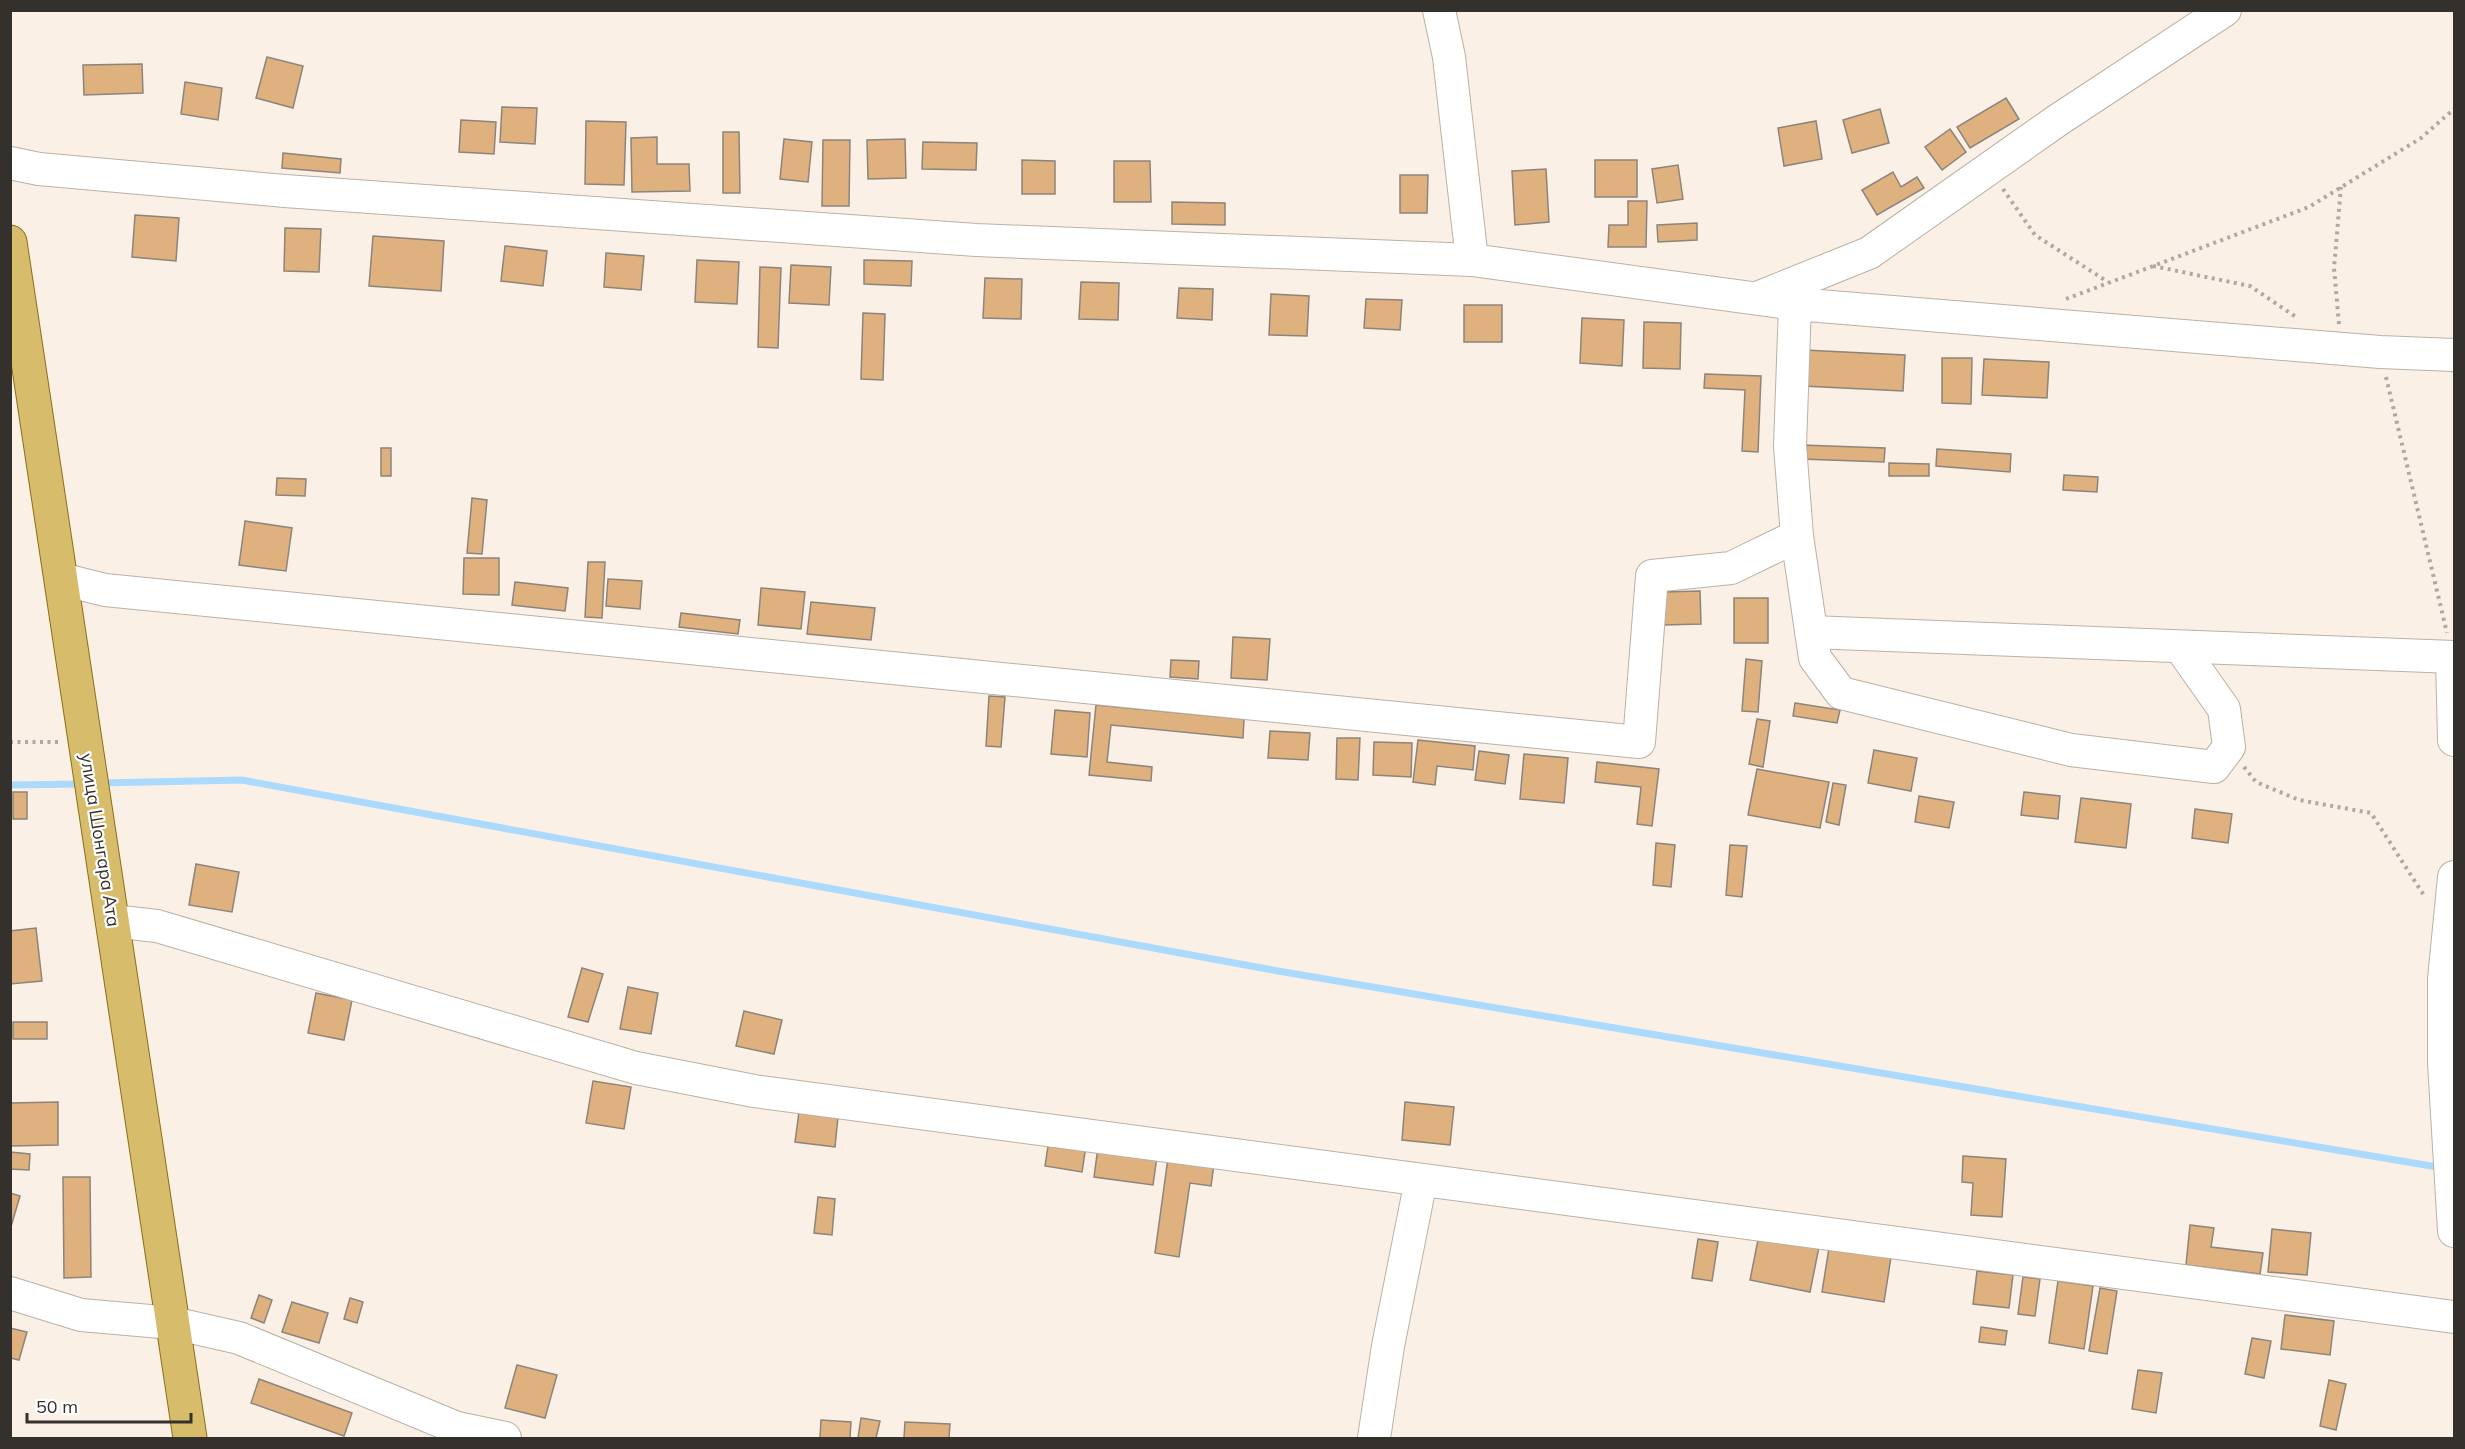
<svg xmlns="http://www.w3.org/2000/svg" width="2465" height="1449" font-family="Mulish,sans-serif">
	<rect width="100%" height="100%" fill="#faf0e6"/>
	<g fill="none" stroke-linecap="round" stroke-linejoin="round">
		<g stroke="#acdafc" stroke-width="7">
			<path d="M100,783L242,780L1278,971L2443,1168"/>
			<path d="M10,785L83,784"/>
		</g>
	</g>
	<g fill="#deb17f" stroke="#8d847b" stroke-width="1.5">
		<path d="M267,57L303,66L293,108L256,98Z"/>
		<path d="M142,64L143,93L84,95L83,65Z"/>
		<path d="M185,82L222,88L218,120L181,114Z"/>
		<path d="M2006,98L2019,119L1970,148L1957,127Z"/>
		<path d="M502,107L537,108L535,144L500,142Z"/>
		<path d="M1880,109L1889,143L1852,153L1843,120Z"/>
		<path d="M461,120L496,122L494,154L459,152Z"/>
		<path d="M586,121L626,122L624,185L585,184Z"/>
		<path d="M1816,121L1822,159L1784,166L1778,128Z"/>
		<path d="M1950,129L1966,152L1942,170L1925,147Z"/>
		<path d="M723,132H739L740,193H723Z"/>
		<path d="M657,137V164H689L690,191L632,192L631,138Z"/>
		<path d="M784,139L812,142L808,182L780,179Z"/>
		<path d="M905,139L906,178L868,179L867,140Z"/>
		<path d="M823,140H850L849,206H822Z"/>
		<path d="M923,142L977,143L976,170L922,169Z"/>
		<path d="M283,153L341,159L340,173L282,168Z"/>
		<path d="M1022,160L1055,161V194H1022Z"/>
		<rect x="1595" y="160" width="42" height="37"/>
		<path d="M1114,161H1150L1151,202H1114Z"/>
		<path d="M1678,165L1683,199L1657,203L1652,169Z"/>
		<path d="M1546,169L1549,222L1515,225L1512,171Z"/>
		<path d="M1893,172L1901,187L1917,177L1924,188L1877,215L1862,190Z"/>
		<path d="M1400,175H1428L1427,213H1400Z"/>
		<path d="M1628,201H1647L1646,247H1608L1609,225H1628Z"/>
		<path d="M1172,202L1225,203V225L1172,224Z"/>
		<path d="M135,215L179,218L176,261L132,257Z"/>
		<path d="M1697,223V240L1658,242L1657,225Z"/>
		<path d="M285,228L321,229L319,272L284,271Z"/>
		<path d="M373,236L444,241L441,291L369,286Z"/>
		<path d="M505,246L547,251L543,286L501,281Z"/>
		<path d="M606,253L644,256L641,290L604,287Z"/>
		<path d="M697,260L739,262L737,304L695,302Z"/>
		<path d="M864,260L912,261L911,286L864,284Z"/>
		<path d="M791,265L831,267L829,305L789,303Z"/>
		<path d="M760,267L781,268L778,348L758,347Z"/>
		<path d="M985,278L1022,279L1021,319L983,318Z"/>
		<path d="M1081,282L1119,283L1118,320L1079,319Z"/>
		<path d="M1179,288L1213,289L1212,320L1177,318Z"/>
		<path d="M1271,294L1309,296L1307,336L1269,335Z"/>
		<path d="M1366,299L1402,300L1400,330L1364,328Z"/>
		<rect x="1464" y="305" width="38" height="37"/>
		<path d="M863,313L885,314L883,380L861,379Z"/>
		<path d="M1582,318L1624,320L1622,366L1580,363Z"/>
		<path d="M1644,322L1681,323L1680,369L1643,368Z"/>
		<path d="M1804,350L1905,355L1903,391L1803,386Z"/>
		<path d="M1942,358H1972L1971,404L1942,403Z"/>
		<path d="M1984,359L2049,362L2047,398L1982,395Z"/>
		<path d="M1705,374L1761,376L1758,452L1742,451L1745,390L1704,388Z"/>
		<path d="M1801,445L1885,448L1884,462L1801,459Z"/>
		<rect x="381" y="448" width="10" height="28"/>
		<path d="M1937,449L2011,454L2010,472L1936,466Z"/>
		<path d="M1889,463L1929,464V476H1889Z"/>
		<path d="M2064,475L2098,477L2097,492L2063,490Z"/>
		<path d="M277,478L306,479L305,496L276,495Z"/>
		<path d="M472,498L487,500L482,554L467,553Z"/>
		<path d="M245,521L292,528L286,571L239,565Z"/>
		<path d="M464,558H499V595L463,594Z"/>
		<path d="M588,562H605L602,618L585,617Z"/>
		<path d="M608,579L642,581L640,609L606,606Z"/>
		<path d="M515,582L568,588L565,611L512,605Z"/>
		<path d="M761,588L805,592L801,629L758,625Z"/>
		<path d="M1700,591L1701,624L1663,625L1662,592Z"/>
		<rect x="1734" y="598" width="34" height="45"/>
		<path d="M811,602L875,608L871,640L807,634Z"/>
		<path d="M681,613L740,620L738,634L679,627Z"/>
		<path d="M1233,637L1270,639L1267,680L1231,678Z"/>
		<path d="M1746,659L1762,661L1758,712L1742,711Z"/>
		<path d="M1171,660L1199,661L1198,679L1170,677Z"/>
		<path d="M989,696L1005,697L1001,747L986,746Z"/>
		<path d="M1795,703L1840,710L1837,723L1793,716Z"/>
		<path d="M1096,705L1244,719L1243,738L1111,725L1107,762L1152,767L1151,781L1089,775Z"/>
		<path d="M1055,710L1090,713L1087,757L1051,754Z"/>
		<path d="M1757,719L1770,721L1763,767L1749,764Z"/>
		<path d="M1270,731L1310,733L1308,760L1268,758Z"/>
		<path d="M1337,738H1360L1358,780L1336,779Z"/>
		<path d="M1418,740L1475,746L1473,770L1437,766L1435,785L1413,782Z"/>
		<path d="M1374,742L1412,743L1411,777L1373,775Z"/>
		<path d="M1874,750L1917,758L1911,791L1868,783Z"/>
		<path d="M1479,751L1509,755L1505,784L1475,780Z"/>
		<path d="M1524,754L1568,758L1564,803L1520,799Z"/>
		<path d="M1597,762L1659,769L1652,826L1637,824L1641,787L1595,782Z"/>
		<path d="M1757,769L1829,782L1820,828L1748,815Z"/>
		<path d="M1833,783L1846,785L1839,825L1826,822Z"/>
		<rect x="13" y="792" width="14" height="27"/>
		<path d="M2024,792L2060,796L2058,819L2021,815Z"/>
		<path d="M1919,796L1954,802L1949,828L1915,822Z"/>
		<path d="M2081,798L2131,804L2126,848L2075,842Z"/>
		<path d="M2195,809L2232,814L2228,843L2192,838Z"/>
		<path d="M1656,843L1675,845L1671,887L1653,885Z"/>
		<path d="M1730,845L1747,846L1742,897L1726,895Z"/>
		<path d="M196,864L239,872L232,912L189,905Z"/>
		<path d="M36,928L42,981L10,984V931Z"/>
		<path d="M582,968L603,974L588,1022L568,1017Z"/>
		<path d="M628,987L658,993L651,1034L620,1029Z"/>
		<path d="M316,993L352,1000L344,1040L308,1033Z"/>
		<path d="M744,1011L782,1020L774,1054L736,1046Z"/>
		<rect x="13" y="1022" width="34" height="17"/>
		<path d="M593,1081L631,1087L624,1129L586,1123Z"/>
		<path d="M58,1102V1145L11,1146L10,1103Z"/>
		<path d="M1405,1102L1454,1107L1450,1145L1402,1140Z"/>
		<path d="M799,1112L838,1117L835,1147L795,1142Z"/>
		<path d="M1049,1140L1086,1146L1082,1172L1045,1166Z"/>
		<path d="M1098,1147L1157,1156L1153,1185L1094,1177Z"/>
		<path d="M10,1152L30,1154L29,1170L10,1169Z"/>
		<path d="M1963,1156L2006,1159L2002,1217L1971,1215L1973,1183L1962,1182Z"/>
		<path d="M1168,1158L1214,1164L1211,1186L1190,1183L1179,1257L1155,1253Z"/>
		<path d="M63,1177H90L91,1277L64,1278Z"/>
		<path d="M10,1193L20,1196L10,1230Z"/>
		<path d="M818,1197L835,1199L832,1235L814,1233Z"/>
		<path d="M2190,1225L2214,1228L2211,1247L2263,1253L2260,1274L2186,1265Z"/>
		<path d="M2272,1229L2311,1233L2307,1275L2268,1272Z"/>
		<path d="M1759,1235L1819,1247L1810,1292L1750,1280Z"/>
		<path d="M1698,1239L1718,1242L1712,1281L1692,1278Z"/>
		<path d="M1829,1248L1891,1257L1884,1302L1822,1292Z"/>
		<path d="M1977,1271L2013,1275L2009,1308L1973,1304Z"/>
		<path d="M2023,1277L2040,1279L2035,1316L2018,1314Z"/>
		<path d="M2058,1281L2093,1286L2084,1349L2049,1343Z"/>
		<path d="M2100,1288L2117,1291L2107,1354L2089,1351Z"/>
		<path d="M259,1295L272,1300L264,1323L251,1318Z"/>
		<path d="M350,1298L363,1302L357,1323L344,1319Z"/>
		<path d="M292,1302L328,1313L319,1343L282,1332Z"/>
		<path d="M2285,1315L2334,1321L2330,1355L2281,1349Z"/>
		<path d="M1981,1327L2007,1331L2005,1345L1979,1342Z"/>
		<path d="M10,1328L27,1332L19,1360L10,1358Z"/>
		<path d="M2252,1338L2271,1341L2264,1378L2245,1374Z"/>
		<path d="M517,1365L557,1375L545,1418L505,1408Z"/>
		<path d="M2138,1370L2162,1373L2156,1413L2132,1409Z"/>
		<path d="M259,1379L352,1413L344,1436L251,1403Z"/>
		<path d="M2329,1380L2346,1384L2336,1430L2320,1426Z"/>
		<path d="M861,1418L880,1421L876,1438H858Z"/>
		<path d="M821,1420L851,1422L850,1438H820Z"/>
		<path d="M905,1422L950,1424L949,1438H904Z"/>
	</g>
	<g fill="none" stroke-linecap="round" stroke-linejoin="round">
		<defs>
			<g id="minor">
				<path d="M1439,10L1449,57L1472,260"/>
				<path d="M10,163L39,169L285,191L976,240L1472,260L1795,304L2380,352L2454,355"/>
				<path d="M1757,298L1869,253L2058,120L2225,10"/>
				<path d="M1795,304L1790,446L1797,536L1815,658L1841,693L2071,750L2214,767L2229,747L2224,709L2181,648"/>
				<path d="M61,579L105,590L1639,742L1652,576L1731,568L1797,536"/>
				<path d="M1811,632L2454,657"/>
				<path d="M2452,657L2454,740"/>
				<path d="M2454,877L2444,979V1063L2454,1231"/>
				<path d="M112,921L157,926L636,1068L754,1091L2454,1317"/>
				<path d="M10,1293L81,1315L173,1323L239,1338L457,1428L505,1438"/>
				<path d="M1374,1438L1388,1346L1421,1180"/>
			</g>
			<path id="major" d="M10,242L190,1438"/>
		</defs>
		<use href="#minor" stroke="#bab1a7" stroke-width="34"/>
		<use href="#major" stroke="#8c6e16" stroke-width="35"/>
		<g stroke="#b0a9a1" stroke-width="4" stroke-dasharray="3 4.5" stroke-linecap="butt">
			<path d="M2003,189L2035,235L2108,282"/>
			<path d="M2153,266L2250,286L2296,317"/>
			<path d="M2066,299L2309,207L2421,138L2454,109"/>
			<path d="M2339,324L2334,268L2341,187"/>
			<path d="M2386,377L2447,633"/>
			<path d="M10,742H58"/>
			<path d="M2244,767L2256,782L2299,800L2371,813L2425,897"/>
		</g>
		<use href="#minor" stroke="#fff" stroke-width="32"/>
		<use href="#major" stroke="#d7bc6c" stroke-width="33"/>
	</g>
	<g text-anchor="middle" stroke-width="4.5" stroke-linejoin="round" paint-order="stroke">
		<g font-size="18" fill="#34302c" stroke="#fff">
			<text transform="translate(100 840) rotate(81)" y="6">улица Шонгара Ата</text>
		</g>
	</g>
	<rect width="2465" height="1449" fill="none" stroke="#34302c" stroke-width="24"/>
	<path d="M27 1413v9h164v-9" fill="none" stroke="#34302c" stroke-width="3"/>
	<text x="36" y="1413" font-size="18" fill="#34302c" stroke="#ffffff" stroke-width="4.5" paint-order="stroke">50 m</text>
</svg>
